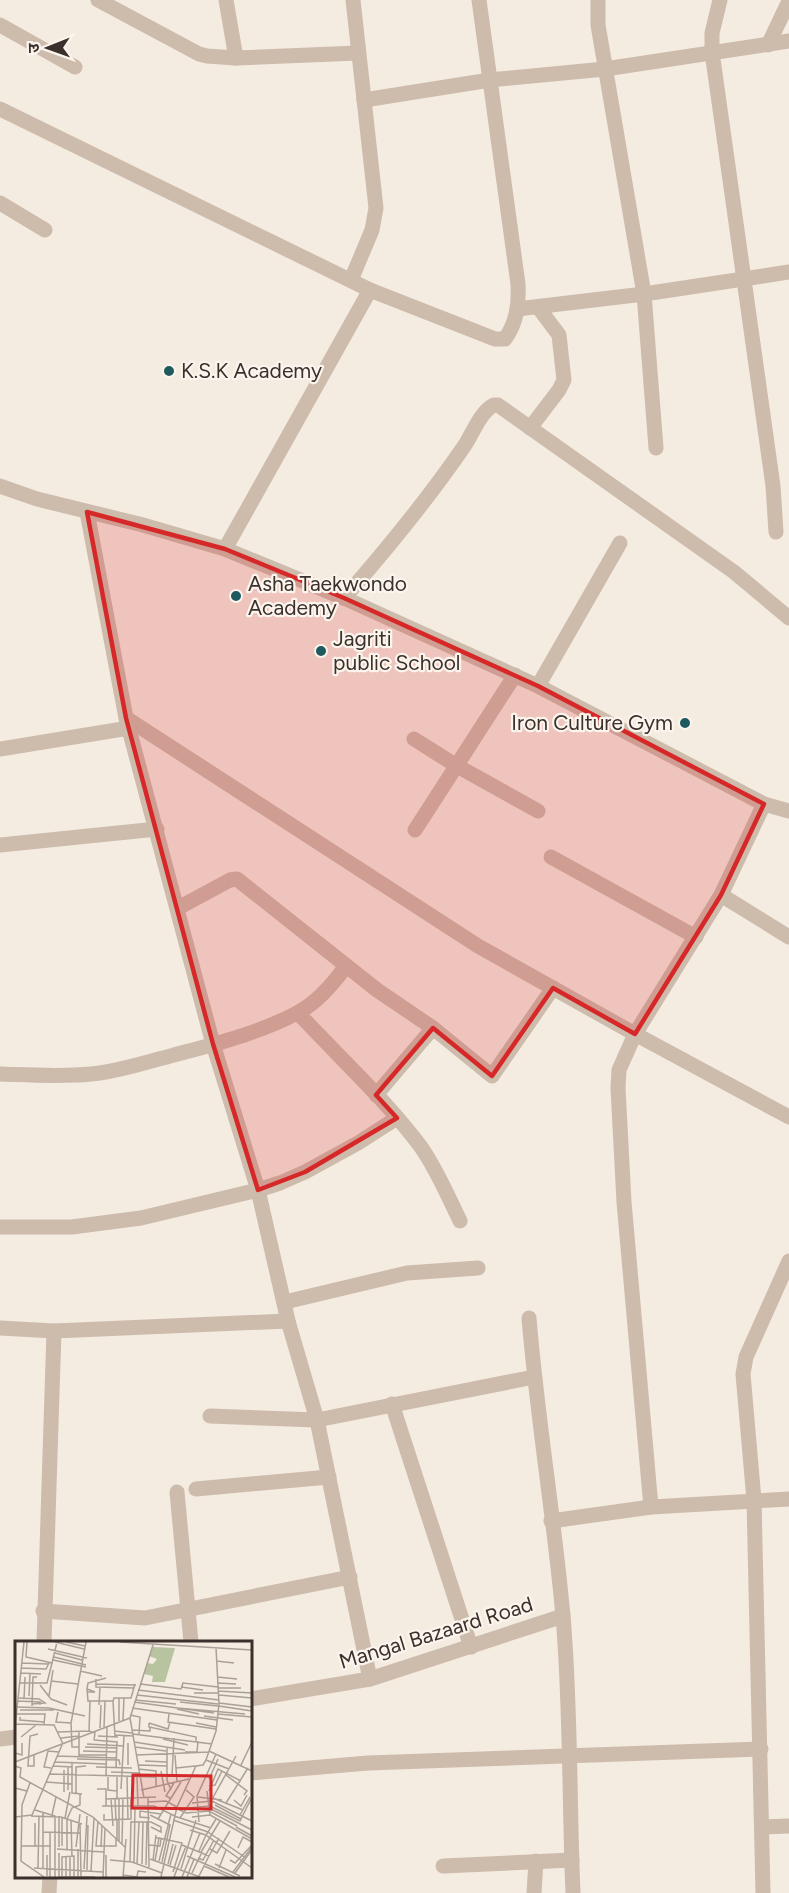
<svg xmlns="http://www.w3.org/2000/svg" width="789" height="1893" font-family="Figtree,'Noto Sans Devanagari',sans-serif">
	<rect width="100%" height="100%" fill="#f4ebe1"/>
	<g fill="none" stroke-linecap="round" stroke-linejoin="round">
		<g stroke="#cdbbac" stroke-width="15">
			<path d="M98,0L199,54L207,56L236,58L358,53"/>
			<path d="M226,0L236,58"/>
			<path d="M598,0V25L644,294L656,448"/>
			<path d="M720,0L712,33V52L773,486L776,532"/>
			<path d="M0,25L75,67"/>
			<path d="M768,45L789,1"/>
			<path d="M364,100L490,80L605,69L789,41"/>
			<path d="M0,109L370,290L495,339H505C517,322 519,304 518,284L479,0"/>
			<path d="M0,203L45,230"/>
			<path d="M351,280L372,230L376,208L353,0"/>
			<path d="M517,309L644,294L789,272"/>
			<path d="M530,428L559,390L564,380L559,335L538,307"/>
			<path d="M0,486L37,499L143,525L225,549L344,598L538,686L764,804L789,811"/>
			<path d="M87,512L126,718L213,1044L258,1190L288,1321L317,1420L370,1679"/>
			<path d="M225,549L370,290"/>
			<path d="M344,598C387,549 428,499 465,445C473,433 480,412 494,405H498L734,572L789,618"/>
			<path d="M538,686L620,543"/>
			<path d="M126,718L478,946L635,1034L789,1117"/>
			<path d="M414,739L457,766L538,811"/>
			<path d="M0,749L129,728"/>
			<path d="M415,830L515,675"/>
			<path d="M0,845L157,829"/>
			<path d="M551,857L696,937"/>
			<path d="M721,895L789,937"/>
			<path d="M178,908L230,880L237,879L377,990L433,1028L492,1076L553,988"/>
			<path d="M298,1013C339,1057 385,1099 421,1147C437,1170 448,1196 460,1221"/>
			<path d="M0,1074C31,1075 61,1077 91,1074C117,1072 142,1063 167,1057C210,1045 258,1034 297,1013C317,1003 333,984 346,966"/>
			<path d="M376,1095L433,1028"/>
			<path d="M0,1227H72L141,1218L258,1190L280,1183L305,1172L358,1143L397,1118"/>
			<path d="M285,1302L407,1273L478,1268"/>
			<path d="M529,1318C537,1417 554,1516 563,1616C571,1708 569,1801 573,1893"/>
			<path d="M0,1328L54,1331L288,1321"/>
			<path d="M392,1404L471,1647"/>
			<path d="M210,1416L317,1420L534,1377"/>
			<path d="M196,1489L329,1477"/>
			<path d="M177,1492L191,1642"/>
			<path d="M651,1507L624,1202L618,1088L619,1070L635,1034L721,895L764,804"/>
			<path d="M551,1521L651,1507L789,1499"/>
			<path d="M43,1611L145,1618L350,1577"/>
			<path d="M44,1642L54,1331"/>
			<path d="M250,1699L370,1679L563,1616"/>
			<path d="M0,1739L16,1737"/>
			<path d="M250,1773L368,1763L761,1749"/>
			<path d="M762,1827L789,1826"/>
			<path d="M443,1866L572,1860"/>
			<path d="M49,1893L50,1876"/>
			<path d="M534,1893L536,1861"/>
			<path d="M763,1893L754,1500L743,1374L746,1357L789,1261"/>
		</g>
	</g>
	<path fill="#d62828" fill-opacity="0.2" stroke="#d62828" stroke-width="4.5" stroke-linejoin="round" d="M87,512L225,549L344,598L538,686L764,804L721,895L635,1034L553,988L492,1076L433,1028L376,1095L397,1118L305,1172L258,1190L213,1044L126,718Z"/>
	<g fill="#1f5a5e" stroke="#fbf5ee" stroke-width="2">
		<circle cx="169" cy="371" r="6"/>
		<circle cx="236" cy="596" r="6"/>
		<circle cx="321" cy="651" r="6"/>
		<circle cx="685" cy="723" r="6"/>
	</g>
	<g text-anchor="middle" stroke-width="4.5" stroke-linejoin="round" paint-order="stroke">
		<g font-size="21" fill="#3b302b" stroke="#fbf5ee" text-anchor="start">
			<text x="181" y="378">K.S.K Academy</text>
			<text x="248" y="591">Asha Taekwondo<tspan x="248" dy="24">Academy</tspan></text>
			<text x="333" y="646">Jagriti<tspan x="333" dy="24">public School</tspan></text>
			<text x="673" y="730" text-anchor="end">Iron Culture Gym</text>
		</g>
		<g font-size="21" fill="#3b302b" stroke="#fbf5ee">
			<text transform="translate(436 1633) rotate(-17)" y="7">Mangal Bazaard Road</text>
		</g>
	</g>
	<g transform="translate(15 1641)">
		<rect width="237" height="237" fill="#f4ebe1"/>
		<path d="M138,6L160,7L150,41H137L138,35L129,33L132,22L138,23L142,18L134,15Z" fill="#b8c4a0"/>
		<path fill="none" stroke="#aaa098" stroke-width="1.5" d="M12,1L11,16L37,22L42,1M40,1L69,8M51,1L70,5M105,1L237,9M33,8L72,17M40,12L67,19M39,16L71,24M38,19L71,26M201,20L219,22M7,22L33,23M6,27L31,28L34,22M65,30L87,35M6,32L26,33M202,36L222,38M81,38V46L119,47M36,40L63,43M4,42H32L37,22M202,42L221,43M81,43L121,44M125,43L166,48L168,42L203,46M25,44L36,58L52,64M166,46L188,49M203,47H226M72,48L73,60H98L99,57H116L120,43M123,49L204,59M203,50L237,52M72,51H80L72,48L73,42L91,37M179,52H203M122,54L203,63M204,54L237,57M14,55L15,32M34,55L38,29M4,57L24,58L30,62L17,63M9,58L10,36M120,59L161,63M3,60L25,61V64M75,60L74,90L80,92L79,99M98,60L100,96M119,61L199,72M165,61L203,65M204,62L237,66M84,64L85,46M17,65L18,36H22M204,65L237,70M1,66L34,67L70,75M117,67L202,79M162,67L230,73M162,68L184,73M5,69H39M43,71L41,81L56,82M2,73H30L29,83M154,73L153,81L201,88M203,73L237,76M115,74L125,76L124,93M189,75L218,79M5,76V79L29,81M108,79L109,57M104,80V57M134,82V86L181,96V100M134,82L153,88L155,81M181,82L201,86M0,83L39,84L48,103M0,86L9,1M89,86L90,60M85,87L86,64M117,89L135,90V86M99,90L117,92M43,91L74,90M118,93L197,103M100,94L118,95M83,95L103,96M6,96L21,84M46,97L64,95M148,98L173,104M79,99L102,101L101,126M119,101L170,109M72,103L109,105M64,106H57L56,82L71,1M70,106L102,107M120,106L151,110M152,107V139L156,149M68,110L102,111M194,110L237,130M170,111H182L183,100M0,112L7,114V102M19,114V125H13L15,95L23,93M64,114H92M121,114L194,111M160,114L162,141M42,115L101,117M64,115V90M62,118L104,119L105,124M191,119L214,128M130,120L152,121M0,121L115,77M40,121L91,123M57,122V152L67,153M113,124V102M124,124L152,125M226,124L237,101M0,125L6,127L5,136L78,176L111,207M38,125L57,126M81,126L117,127M36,127L29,126L33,110L44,111M161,127L180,125M123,128L141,130V146M146,130L150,151M96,131L124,132M34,133L141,136M157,134L159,97M211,134L232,150L229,154M91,135L92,86M93,136V149L102,150M112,136L113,179M122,136L123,165M194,138L203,118M31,141L57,143M194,145L200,144L207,130M0,147L12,150L15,142M82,148H91V165M106,148L109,95M53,149V126M126,149L174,138M12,150L7,164L6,220L29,236M192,150L195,174L237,198M194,150L203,128L226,140M49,151V129M61,152V126L71,125M183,156L207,159M129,157L115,77L138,4M133,157L134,226M155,157L151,155L159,142M198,157L228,169M91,158L141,156M96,158L98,185M100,158L101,179M102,158V136M104,158V201M219,159L226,165L232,154M196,160L221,115M133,161L151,160L162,166M177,162L197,160L237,180M211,162L233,127M200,164L226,178M87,165H139L160,175M174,167L195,165L225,180L236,158M194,167L237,189M163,168L171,172L194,170L222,185M20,169L40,175V236M89,173V179L116,178V158M37,174L41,156M135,174L155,184L147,221M225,174L235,156M16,175L46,176L67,183M159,175L196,187M0,176L17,174L47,104M47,176V205M177,176L195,174M50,177L55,151M135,177L125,176V170L146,173M165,177L179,156L171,149M143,178L166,141M201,178L193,191L231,217M56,179L57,216M158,179L193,191L191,194L237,227M83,180L81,205H101V197M116,181H136L146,186V191L136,186M184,181L182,155L201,113M65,182L66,236M221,186L237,195M175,189L191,194L184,210M28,191L65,192M140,197H144L140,220M144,197L167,202L158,231M102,198V179M107,203L108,158M134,204L145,205L146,198M167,204L194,215L184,235M6,205H36M20,206V182M44,206V175M61,206L65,173M86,206L87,184M223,207L228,196L237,201M42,208L89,211M52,208V178L57,167L65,164V153M63,208V236M195,208L202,212L215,190M186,211L205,180M172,215L220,236M194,215L204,197M183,217L188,219L199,199M135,218L185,236M95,219L117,221L147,232M138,219L141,194M215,219L220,222L237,204M115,220L116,180M144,220L156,173M119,221L120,166M122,223L124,181M127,223L128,181M153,223L158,203M200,223L225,235M131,224L132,181M155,224L161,204M189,225L214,236M19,227L88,231M23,227L24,175M28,227V172M204,227L211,209M69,228L72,175M166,228L181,179M72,229L73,184M76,230L79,177M218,231L237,206M177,232L187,211M220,232L236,210M108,234L122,236L123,230L131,231M32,235V214M47,235V216L59,215V236M35,236V192M44,236H80M44,236V212M51,236V215M55,236V216M88,236L90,187M91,236V214M108,236L111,198M146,236L162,166L181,125L188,124L191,119L201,90L204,63L201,7M159,236L171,205M167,236L185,192M172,236L179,218"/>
		<path fill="#d62828" fill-opacity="0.15" stroke="#d62828" stroke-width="3" d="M118,134L196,135V168L117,167Z"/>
		<rect width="237" height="237" fill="none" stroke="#3b302b" stroke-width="3"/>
	</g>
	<g transform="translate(48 48) rotate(269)" stroke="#fbf5ee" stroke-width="4.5" paint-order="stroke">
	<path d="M0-4.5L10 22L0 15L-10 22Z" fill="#3b302b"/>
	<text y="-9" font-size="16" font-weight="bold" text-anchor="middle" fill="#3b302b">उ</text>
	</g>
</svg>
